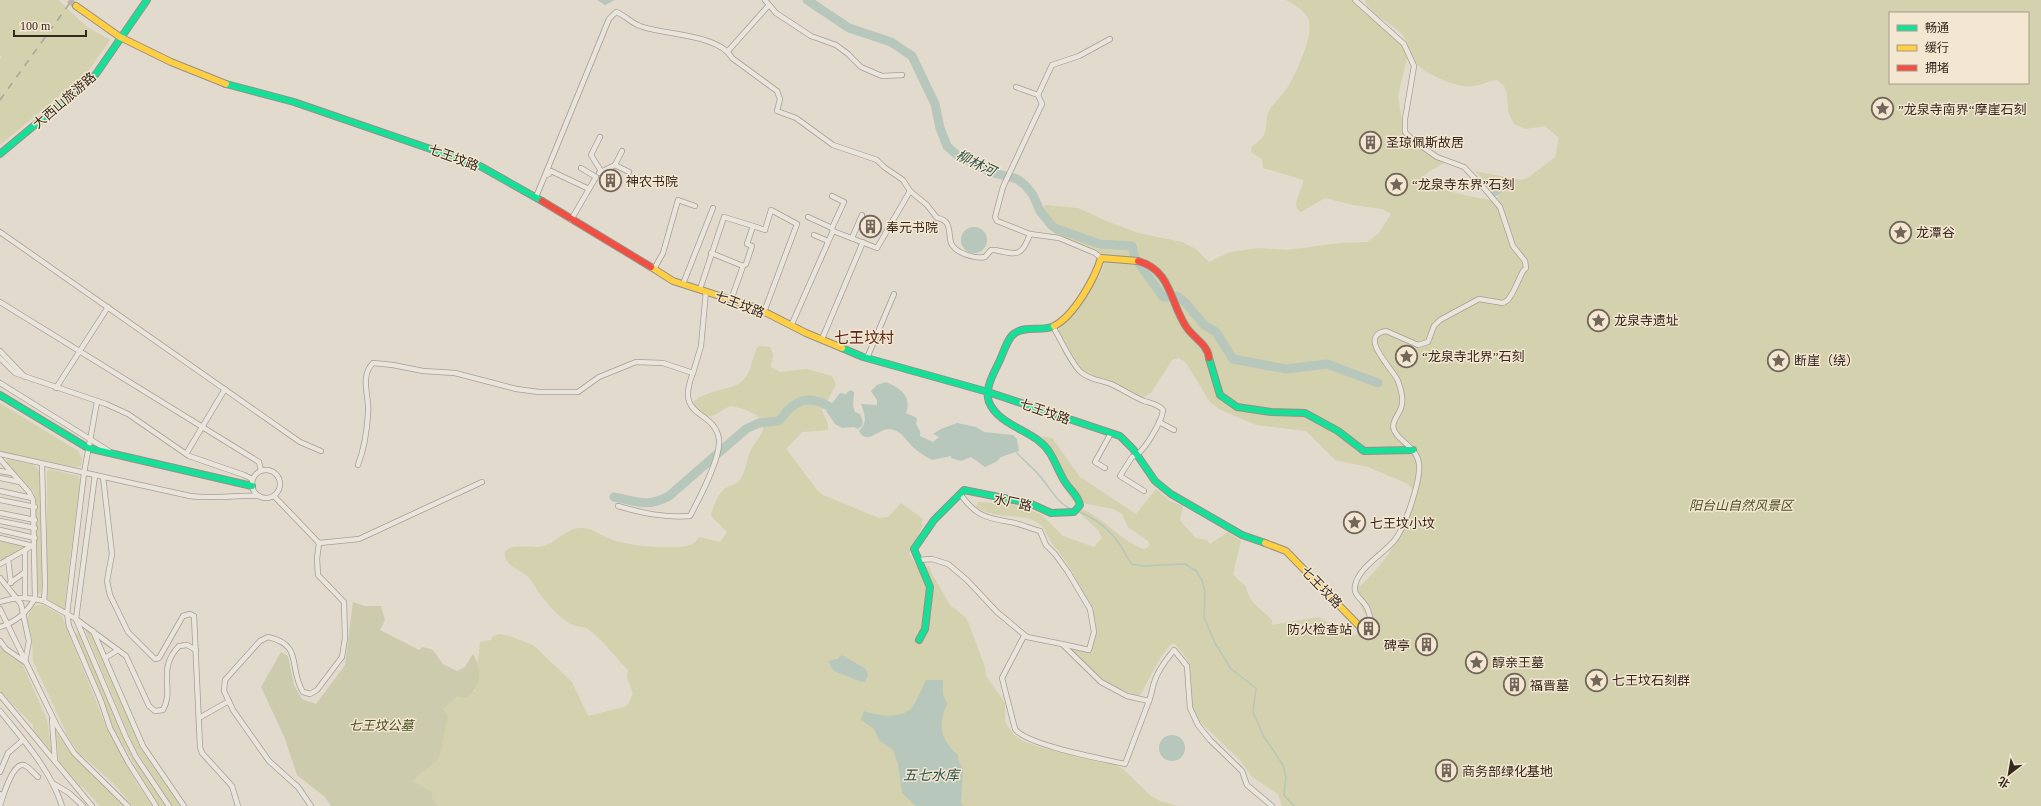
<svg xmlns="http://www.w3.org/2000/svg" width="2041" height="806" font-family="'Times New Roman','Noto Sans SC',serif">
	<rect width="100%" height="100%" fill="#e2dacc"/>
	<g fill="#d3d1ae" fill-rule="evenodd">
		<path d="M0,0H58L86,26L110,40L86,74L0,145V59L2,57L0,56Z"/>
		<path d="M1286,0H1351L1403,47L1407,58L1398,96L1403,127L1408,138L1422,150L1447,162C1438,167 1430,169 1423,177C1443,192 1469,197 1493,200L1499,196L1475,171L1521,180L1529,177L1555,157L1559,138L1545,126L1526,129L1514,124L1508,112L1507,94L1504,86L1497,80C1488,81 1482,85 1473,86C1459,89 1424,74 1415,62C1409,53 1409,41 1400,32C1392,24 1366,11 1365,0H2041V806H1282L1278,794L1252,777L1240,760L1194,716C1187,698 1196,676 1187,659C1184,654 1179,649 1175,644H1171L1162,655L1140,695H1135L1108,684L1068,647L1087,651C1089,643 1092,633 1091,624C1088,596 1072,567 1053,545C1047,537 1046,526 1035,521C1016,512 998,521 976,507L978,502L1009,504L1026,508L1042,515L1063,536L1094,547L1102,538L1098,530L1075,509C1089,503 1125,546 1145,549L1150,545L1148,541L1128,527L1122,514L1113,509L1073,501C1058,481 1057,455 1041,436L1052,438L1080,477L1136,514L1156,489L1170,501L1183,506L1180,519L1182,523L1196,538L1207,540L1210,544L1228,532L1241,541L1233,574L1237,579L1246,586C1248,603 1261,608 1272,620V625L1319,617C1339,630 1352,640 1376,633L1361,607L1356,584L1360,586C1393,555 1401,536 1415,493L1408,484L1368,467L1335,460L1306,431L1256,425L1219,409L1210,402L1186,363L1179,358L1172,360L1151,393L1142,398L1103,378L1089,375L1081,371L1073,363L1058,332C1068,310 1103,283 1105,260L1096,250L1065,240L1056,235L1049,227L1042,210L1045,205L1078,208L1104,220L1138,233L1182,242L1196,249L1209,262L1230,252L1258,248L1287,250L1340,243L1367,242L1379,233L1391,214L1382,209L1353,205L1325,198L1301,212L1297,209L1296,203L1304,180L1263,168L1262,159L1251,152L1252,146C1273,134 1262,124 1270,109C1275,101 1284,94 1289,85C1297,71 1315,33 1308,18C1304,10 1293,4 1286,0ZM1890,13H2028V83H1890Z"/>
		<path d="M759,346L770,347L773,354L771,367L780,372L807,369L832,376L836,385L822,410L828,424V430L802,432L786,449L818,491L823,495L879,518L888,517L901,503L923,519L921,523L923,525L909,554L928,583L925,567L929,566L931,572L950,605L965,617L969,624L985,667L986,676L1005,703V722L1014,735L1023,741L1039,747L1111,763L1123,769L1151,796L1160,801L1178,806H438L412,781L439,759L443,709L458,696L475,691L480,642L491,640L493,636L500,634L509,636L533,645L572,682L588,716L627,706L633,693L627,678L628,670C615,657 603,640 588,629C584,626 576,627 571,624C559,618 549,606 541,595C536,590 534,583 529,578C523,571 506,566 505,556C503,542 532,548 539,547C556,545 565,527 582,528C593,528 602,537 613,540C629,546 675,550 690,545C694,544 697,540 699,537L720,542L727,532L711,516C713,506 718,493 727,487C731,485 735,485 738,482C747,473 746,458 752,448C757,439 764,434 764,423C756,412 743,408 730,406C708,417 714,422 692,407C693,392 728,391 740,383C755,371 750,355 759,346Z"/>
		<path d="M0,403L78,451L82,459L81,466L75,467L0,452Z"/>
		<path d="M7,459L34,465L39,471L43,588L40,593L36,595V499L33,491L6,463Z"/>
		<path d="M49,469L78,476L80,480L64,610L47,599V472Z"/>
		<path d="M0,540L27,546L0,562Z"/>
		<path d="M37,605H44L62,616L107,729L135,780L152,806H133L113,783L78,752L69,739L33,661L32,638L27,618L33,607Z"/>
		<path d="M85,630L89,631L96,643L141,749L182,806H172L134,747Z"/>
		<path d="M77,632L80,635L116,718L166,806H158L109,720L101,694L76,636Z"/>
		<path d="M0,646L10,656L22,663L47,720L52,753L33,730V725L0,691Z"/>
		<path d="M56,731L78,761L125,806H100L83,787L80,786L59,761Z"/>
	</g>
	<path fill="#cdcbae" d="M353,602L365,606H381L385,620L380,630L419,650L423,647L433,650L443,664L457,671L465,667L473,654C483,670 481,687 466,698L458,696L443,709L448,716L439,759L412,781L432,792L433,800L438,806H331L325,797L297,775L284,736L261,687L281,652L288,656L294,685L302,699L316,704L345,665Z"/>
	<g fill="#b7c7bc">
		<path d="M597,0H615L605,5Z"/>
		<circle cx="974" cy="240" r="13"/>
		<path d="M886,382C901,388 912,397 906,413L917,418L916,424L920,431V436L933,442L939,437L933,434L941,429L957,423L976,427L984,432L1013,435L1017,439L1019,451L1001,457L996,462L985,467L971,457L961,461L951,458V456L932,460C925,456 916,451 911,445C904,438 901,430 889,429C878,429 867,446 859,431C868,423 865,415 861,404L877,405V400L871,391L877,385Z"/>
		<path d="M850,390L854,392L853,406L855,412L860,414L863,422L862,426L858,429L854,427L842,428L835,424L826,411L840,393L846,394Z"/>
		<path d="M842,655L866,669L868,676L865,681L862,682L834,671L828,661L837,659Z"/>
		<path d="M926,680H943V694L947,704C937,726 941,740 958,755V760L963,769L961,803L964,806H916L902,793L898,764L893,750L879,740L874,729L861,720L864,711C878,716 898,719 911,709C916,704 922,687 926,680Z"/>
		<circle cx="1172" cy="748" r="13"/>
	</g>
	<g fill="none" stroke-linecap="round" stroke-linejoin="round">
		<g stroke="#b7c7bc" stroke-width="1.5">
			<path d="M1017,453C1026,463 1037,471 1044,481C1053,493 1059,504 1073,510"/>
			<path d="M1077,511C1094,517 1110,530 1121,546C1125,552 1127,559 1132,564L1142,566L1185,564L1196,571L1202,580L1205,592L1204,617L1215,643L1231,669L1256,688L1253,712L1263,735L1283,765L1286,777L1284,795L1294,806"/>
		</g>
		<g stroke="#b7c7bc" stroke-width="9">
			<path d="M807,0L849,28L891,42L912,56L935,104L940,128L947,146L957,155L990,172L1017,179L1025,185L1033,195L1040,211L1052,226L1057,229L1100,244L1132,246L1135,258L1163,297H1168"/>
			<path d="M1493,193L1501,187"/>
			<path d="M1177,296L1185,302L1204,325L1216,332L1233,359L1286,369L1327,364L1378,383"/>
			<path d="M614,497C636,501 648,508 669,496L746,429L759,423L778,421C782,418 784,415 787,411C801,397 814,397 830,407"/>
		</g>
		<path stroke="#bfb6a9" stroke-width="6" stroke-dasharray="6 3" stroke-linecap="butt" d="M69,0L76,6"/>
		<defs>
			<g id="street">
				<path d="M765,0L776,13L811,36L836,45L848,54L861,67L882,76L902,75"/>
				<path d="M1355,0L1404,44L1414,66L1405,119V132L1414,141L1437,157L1464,167L1484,188L1500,207L1513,246L1525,261L1526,268L1523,271L1513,292L1508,300L1503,303L1479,299L1440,320L1434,326L1428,342L1418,345L1386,331C1356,336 1395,371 1398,381C1401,389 1404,400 1401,408C1398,416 1391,422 1394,430C1398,441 1417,447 1419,464C1421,480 1405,528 1394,541C1383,554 1358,568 1355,586C1353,595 1362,599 1366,606C1371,614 1370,624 1375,632"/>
				<path d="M728,51L769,5"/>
				<path d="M1016,87L1038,95L1042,104L1003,187L995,217L997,221L1030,234L1059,238L1095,253L1101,258"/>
				<path d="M1038,95L1052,65L1079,56L1110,39"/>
				<path d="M600,137L591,155L601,171"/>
				<path d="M615,165L629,172"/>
				<path d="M599,173L615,165L622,151"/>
				<path d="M546,175L549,174L551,171L589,189"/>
				<path d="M832,196L844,202L832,228L833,231"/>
				<path d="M536,197L609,19L616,12C625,15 631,23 640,26C663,35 719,34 732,58L777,91L780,99L777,111L796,118L833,145L877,160L884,167L903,180L910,191L927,205L937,218C952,220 948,232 951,243C955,253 975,259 985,257L991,250H995C1017,255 1022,257 1030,234"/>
				<path d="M808,217L832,228"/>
				<path d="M571,220L596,177L581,168"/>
				<path d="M753,226L765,230L771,210L797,224L764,312"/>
				<path d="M0,232L300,442L321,451"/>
				<path d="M814,235L828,241"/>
				<path d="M852,238L862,215"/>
				<path d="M711,253L743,266"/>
				<path d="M654,269L663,253L678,200L695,206"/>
				<path d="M683,284L713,208"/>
				<path d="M700,289L724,217L753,226L747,244L752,246L746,264L743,266L731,300"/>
				<path d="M0,302L259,462L261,470"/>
				<path d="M791,326L833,231L877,248L910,191"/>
				<path d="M1053,327C1061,339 1072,366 1082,373C1091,380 1100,380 1111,384C1122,389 1132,396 1144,401C1150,403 1158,404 1163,410C1162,421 1143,455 1132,457L1120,476L1144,491"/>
				<path d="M822,339L863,242"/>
				<path d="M0,351L25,377"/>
				<path d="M0,358L15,373L106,404L128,414L189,456L244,475L252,479"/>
				<path d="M867,358L894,294"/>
				<path d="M0,383L109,451"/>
				<path d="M56,388L108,307"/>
				<path d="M97,402L84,473L67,614L69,626L101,701L110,728L128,762L156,806"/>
				<path d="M1159,422L1174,430"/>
				<path d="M0,454L190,496C214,499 236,495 259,496"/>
				<path d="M186,454L225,389"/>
				<path d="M0,459L29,492L33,500L35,598C27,613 16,622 0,627"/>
				<path d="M42,464L45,586L44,601"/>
				<path d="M358,465C364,449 367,431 368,414C370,397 359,377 373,363L393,365L423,371L455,373L516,389L539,392H578L599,377L636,362L663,363L693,373L701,346L706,291"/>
				<path d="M1105,468L1095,462L1111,433"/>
				<circle cx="266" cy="484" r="14"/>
				<path d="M0,471L12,473"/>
				<path d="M95,475L76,619L126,737L136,757L169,806"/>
				<path d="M103,477L112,554L107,581L110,595L128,632L155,659L159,658L183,616L190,614L194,616L200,747L202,753L232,786L238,806"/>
				<path d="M0,478L20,482"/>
				<path d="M0,491L32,498"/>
				<path d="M961,495C977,518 989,518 1015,523C1023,525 1032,529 1040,531L1046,545L1055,554L1068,572L1090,609L1094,632L1089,650L1062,644"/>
				<path d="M274,496L319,543"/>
				<path d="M0,500L35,507"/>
				<path d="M618,506C642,513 664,518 690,516C699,499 721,458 719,439C714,408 674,420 693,373"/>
				<path d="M0,513L35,520"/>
				<path d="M0,521L35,528"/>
				<path d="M0,530L35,538"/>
				<path d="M0,538L33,546"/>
				<path d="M25,550V598"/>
				<path d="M8,559L11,583"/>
				<path d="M918,560L932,559L948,564L967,580L997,612L1027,637L1062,644L1101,682L1127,696L1149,701C1152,694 1152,687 1155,680C1159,668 1167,659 1174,650L1187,666L1190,708L1198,725L1210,740L1242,771L1247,785L1272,806"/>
				<path d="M0,564L32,546"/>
				<path d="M0,578L21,604L29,641L25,662L6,649L0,641"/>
				<path d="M10,583L25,572"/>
				<path d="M0,602C14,597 30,597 44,601L76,619L126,656L149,706L155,711L163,710C175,689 156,670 179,646L187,645L196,650"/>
				<path d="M0,609L57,726L74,753L128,806"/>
				<path d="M93,631L143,746L184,806"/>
				<path d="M1024,636L1002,678L1015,729C1026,745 1103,759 1125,764L1149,701"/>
				<path d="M105,658L118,650"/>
				<path d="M0,695L92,806"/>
				<path d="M0,711C24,741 50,769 62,806"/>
				<path d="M199,718L229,701"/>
				<path d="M52,720L55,761"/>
				<path d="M0,772L8,753L23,740"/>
				<path d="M54,784L69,793L83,806"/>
				<path d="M0,794L3,796L0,806"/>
				<path d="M3,796C6,788 15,759 26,766C31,769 34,774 38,777"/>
				<path d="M311,806L298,787L269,761L233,710L224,691L225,680L260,641L268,637C304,645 288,668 303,692L310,694L317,690L342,657L345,638L344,602L318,575L317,559L319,543L359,539L482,482"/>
			</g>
			<g id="fast">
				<path d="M226,84L294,102L480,166L542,201"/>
				<path d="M0,154L96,74L147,0"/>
				<path d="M842,348L863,357L988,392L1120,436L1133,449L1155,481L1171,494L1242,535L1265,543"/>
				<path d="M1209,358L1220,395L1237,407L1271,412L1305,413L1338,431L1364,451L1413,450"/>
				<path d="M0,395L88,448L252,486"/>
				<path d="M919,640L925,629L930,587L914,549L934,520L964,490L1029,503L1051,513L1074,512L1080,505C1078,495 1070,490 1065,482C1056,468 1053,451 1039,441C1024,429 997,422 989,402C984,389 994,373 999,362C1004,352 1007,338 1015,333C1027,325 1042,332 1054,326"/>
			</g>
			<g id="slow">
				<path d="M76,6L120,37L171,62L226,84"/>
				<path d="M651,267L673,281L757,308L806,333L842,348"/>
				<path d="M1054,326C1074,316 1095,278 1101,258L1138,261"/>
				<path d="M1265,543L1286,551L1367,634L1375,632"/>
			</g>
			<g id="jam">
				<path d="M542,201L651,267"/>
				<path d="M1138,261C1172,270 1170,304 1187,328C1195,339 1208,345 1209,358"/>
			</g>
		</defs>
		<use href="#street" stroke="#a79f95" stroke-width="6"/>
		<use href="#fast" stroke="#978f85" stroke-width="8"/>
		<use href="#slow" stroke="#978f85" stroke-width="8"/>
		<use href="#jam" stroke="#978f85" stroke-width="8"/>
		<use href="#street" stroke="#eae5dc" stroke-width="4.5"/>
		<use href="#fast" stroke="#16e098" stroke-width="6"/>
		<use href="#slow" stroke="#ffcf43" stroke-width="6"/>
		<use href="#jam" stroke="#f24e42" stroke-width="6"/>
		<path stroke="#a9a49d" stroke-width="1.5" stroke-dasharray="7 7" stroke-linecap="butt" d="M0,100L72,0"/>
	</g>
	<defs>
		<symbol id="sight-ring" viewBox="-11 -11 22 22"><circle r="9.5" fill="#f4e7d1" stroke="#72665a" stroke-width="1.5"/><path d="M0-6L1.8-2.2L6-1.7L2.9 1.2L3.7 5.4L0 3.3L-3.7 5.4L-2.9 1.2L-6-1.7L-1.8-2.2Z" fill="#72665a"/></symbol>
		<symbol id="building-ring" viewBox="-11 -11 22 22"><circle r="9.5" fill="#f4e7d1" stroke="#72665a" stroke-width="1.5"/><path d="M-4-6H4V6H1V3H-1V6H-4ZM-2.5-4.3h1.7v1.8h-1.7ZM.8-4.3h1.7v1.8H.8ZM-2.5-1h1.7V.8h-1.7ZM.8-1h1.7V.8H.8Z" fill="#72665a"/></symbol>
	</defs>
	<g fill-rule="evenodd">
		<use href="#sight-ring" x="1870" y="96" width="25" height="25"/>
		<use href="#building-ring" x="1358" y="130" width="25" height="25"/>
		<use href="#building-ring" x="598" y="168" width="25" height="25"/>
		<use href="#sight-ring" x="1384" y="172" width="25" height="25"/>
		<use href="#building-ring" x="858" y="214" width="25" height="25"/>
		<use href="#sight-ring" x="1888" y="220" width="25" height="25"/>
		<use href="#sight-ring" x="1586" y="308" width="25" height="25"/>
		<use href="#sight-ring" x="1394" y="344" width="25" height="25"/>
		<use href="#sight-ring" x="1766" y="348" width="25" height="25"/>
		<use href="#sight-ring" x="1342" y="510" width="25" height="25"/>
		<use href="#building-ring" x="1356" y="616" width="25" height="25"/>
		<use href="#building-ring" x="1414" y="632" width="25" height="25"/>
		<use href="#sight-ring" x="1464" y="650" width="25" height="25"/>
		<use href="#sight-ring" x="1584" y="668" width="25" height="25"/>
		<use href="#building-ring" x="1502" y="672" width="25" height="25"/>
		<use href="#building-ring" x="1434" y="758" width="25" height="25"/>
	</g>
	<g text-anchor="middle" stroke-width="3" stroke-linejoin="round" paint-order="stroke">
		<g font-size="13" fill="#35271d" stroke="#f4e7d1">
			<text transform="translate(64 100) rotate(-41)" y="5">大西山旅游路</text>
			<text transform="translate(454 157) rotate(20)" y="5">七王坟路</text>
			<text transform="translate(740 304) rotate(21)" y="5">七王坟路</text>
			<text transform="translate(1045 411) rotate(19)" y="5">七王坟路</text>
			<text transform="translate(1013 502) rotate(12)" y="5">水厂路</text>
			<text transform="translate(1322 587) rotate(46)" y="5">七王坟路</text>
		</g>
		<g font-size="13" fill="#35271d" stroke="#f4e7d1" text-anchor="start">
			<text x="1898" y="114">”龙泉寺南界“摩崖石刻</text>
			<text x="1386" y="147">圣琼佩斯故居</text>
			<text x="626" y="186">神农书院</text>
			<text x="1412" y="189">“龙泉寺东界”石刻</text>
			<text x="886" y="232">奉元书院</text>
			<text x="1916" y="237">龙潭谷</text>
			<text x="1614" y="325">龙泉寺遗址</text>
			<text x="1422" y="361">“龙泉寺北界”石刻</text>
			<text x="1794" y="365">断崖（绕）</text>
			<text x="1370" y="528">七王坟小坟</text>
			<text x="1352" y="634" text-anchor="end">防火检查站</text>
			<text x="1410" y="650" text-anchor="end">碑亭</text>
			<text x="1492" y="667">醇亲王墓</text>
			<text x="1612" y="685">七王坟石刻群</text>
			<text x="1530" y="690">福晋墓</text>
			<text x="1462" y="776">商务部绿化基地</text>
		</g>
		<g font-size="13" font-style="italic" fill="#495125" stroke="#f4e7d1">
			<text x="1741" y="510">阳台山自然风景区</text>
			<text x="381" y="730">七王坟公墓</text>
		</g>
		<g font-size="14" font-style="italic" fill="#2d544f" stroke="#f4e7d1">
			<text transform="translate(976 163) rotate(26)" y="5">柳林河</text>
			<text x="931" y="780">五七水库</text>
		</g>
		<g font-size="15" fill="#60281e" stroke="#f4e7d1">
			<text x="864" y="343">七王坟村</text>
		</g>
	</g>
	<rect x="1889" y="12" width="140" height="72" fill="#f4e7d1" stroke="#a89a89"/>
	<rect x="1897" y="25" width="20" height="6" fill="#16e098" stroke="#a89a89"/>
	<text x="1925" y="32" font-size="12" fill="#35271d">畅通</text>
	<rect x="1897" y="45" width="20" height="6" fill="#ffcf43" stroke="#a89a89"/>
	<text x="1925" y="52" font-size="12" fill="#35271d">缓行</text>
	<rect x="1897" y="65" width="20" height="6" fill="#f24e42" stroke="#a89a89"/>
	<text x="1925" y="72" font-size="12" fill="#35271d">拥堵</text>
	<g transform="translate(2009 774) rotate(211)" stroke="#f4e7d1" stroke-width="3" paint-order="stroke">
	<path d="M0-3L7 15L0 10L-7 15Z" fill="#35271d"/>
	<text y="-6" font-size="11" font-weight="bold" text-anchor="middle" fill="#35271d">北</text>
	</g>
	<path d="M14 30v6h72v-6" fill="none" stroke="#35271d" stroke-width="2"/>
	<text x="20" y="30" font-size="12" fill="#35271d" stroke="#f4e7d1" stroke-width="3" paint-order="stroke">100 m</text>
</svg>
